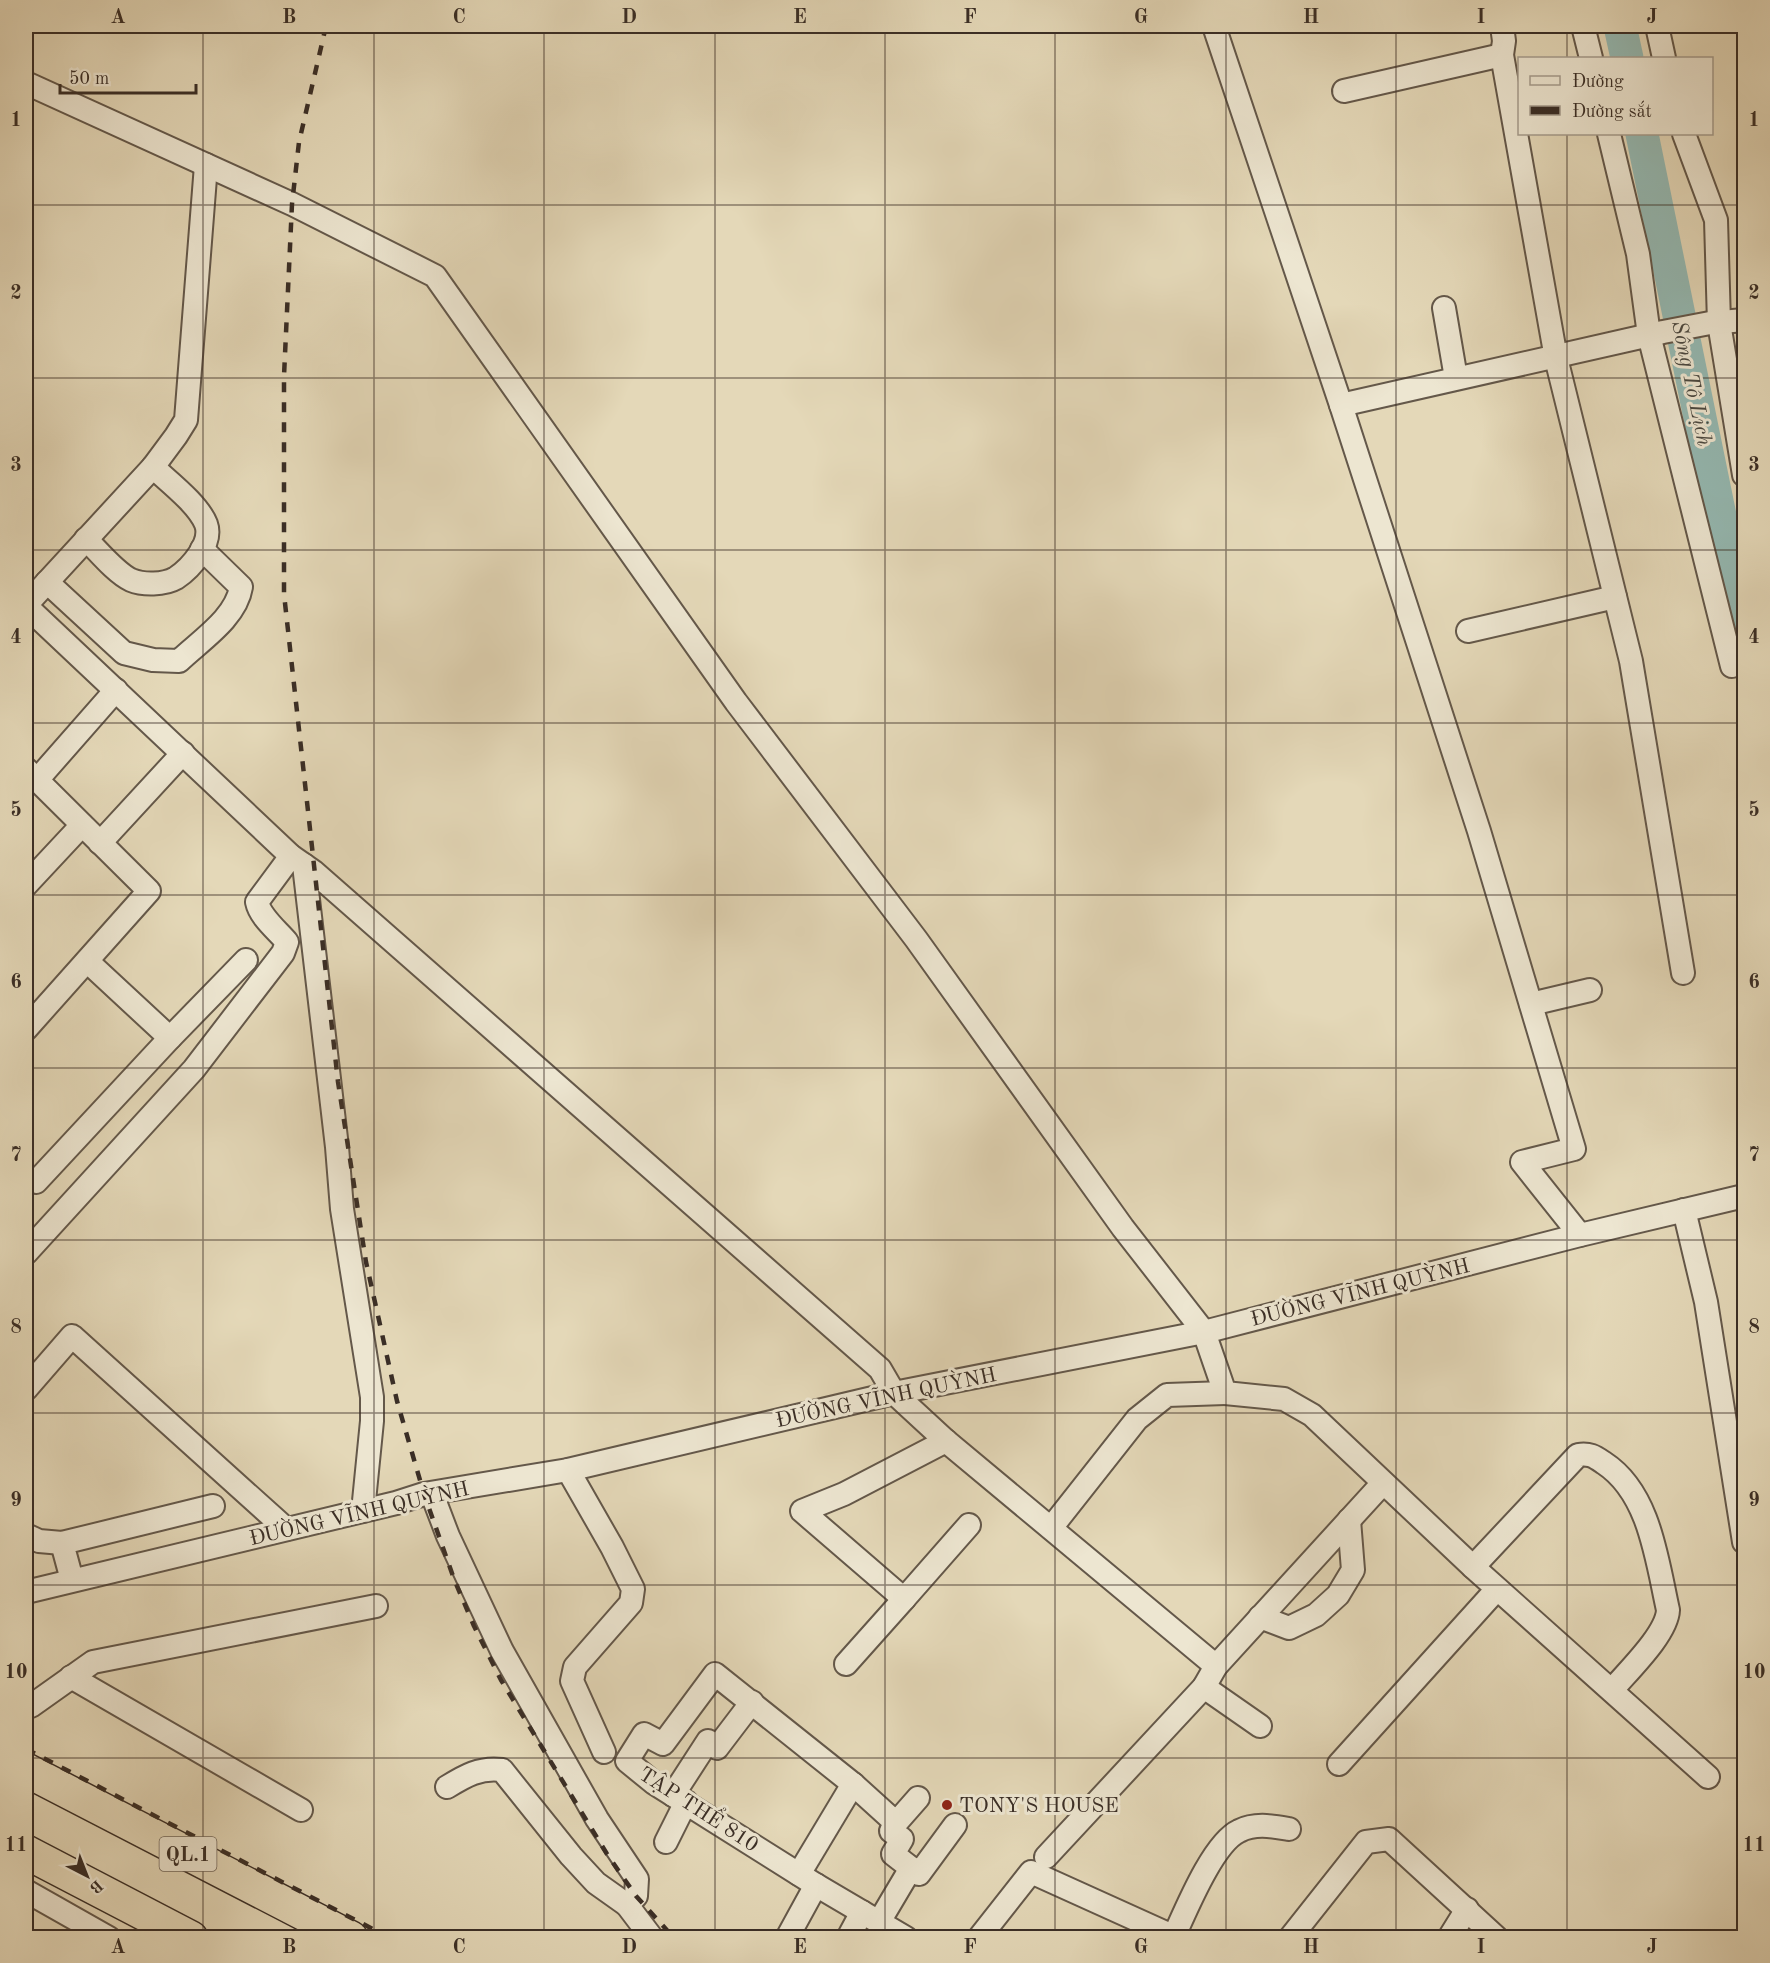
<svg xmlns="http://www.w3.org/2000/svg" width="1770" height="1963" font-family="'Old Standard TT',serif">
	<rect width="100%" height="100%" fill="#e4d8b8"/>
	<filter id="stains"><feTurbulence type="fractalNoise" baseFrequency=".00333" numOctaves="4"/><feColorMatrix values="0 0 0 0 .2 0 0 0 0 .09 0 0 0 0 .02 0 0 0 .5 -.17"/></filter>
	<radialGradient id="worn" r=".72"><stop offset=".6" stop-color="#630" stop-opacity="0"/><stop offset="1" stop-color="#630" stop-opacity=".3"/></radialGradient>
	<g fill="none" stroke-linecap="round" stroke-linejoin="round">
		<g stroke="#95b9b2" stroke-width="33">
			<path d="M1620,26L1627,58"/>
			<path d="M1642,134L1744,633"/>
		</g>
		<defs>
			<g id="minor">
				<path d="M1214,26L1341,405L1479,831L1574,1149L1522,1162L1580,1235"/>
				<path d="M1502,26L1504,41L1502,55L1556,358L1631,661L1683,973"/>
				<path d="M1583,26L1591,58"/>
				<path d="M1657,26L1664,58"/>
				<path d="M26,83L292,204L435,276L736,702L916,939L1123,1228L1204,1332L1225,1393L1284,1399L1312,1415L1473,1567L1708,1777"/>
				<path d="M1344,91L1502,55"/>
				<path d="M1609,134L1638,254L1649,335L1732,666"/>
				<path d="M1684,134L1716,220L1719,323L1744,475"/>
				<path d="M1444,308L1456,378"/>
				<path d="M1341,405L1663,332L1710,323L1744,320"/>
				<path d="M86,539C98,551 116,573 131,580C143,585 164,585 176,578C191,568 213,543 206,524C198,504 169,482 153,467"/>
				<path d="M47,582L124,653L153,660L179,661C201,640 236,618 241,587L202,549"/>
				<path d="M26,605L153,467L176,436L186,420L206,165"/>
				<path d="M26,606L291,856L314,872L880,1369L894,1393L946,1441L1216,1666"/>
				<path d="M1468,631L1615,597"/>
				<path d="M26,769L149,891L26,1029"/>
				<path d="M37,780L116,690"/>
				<path d="M100,843L183,753"/>
				<path d="M304,865L337,1147L342,1209L372,1397V1421L363,1511"/>
				<path d="M26,885L82,825"/>
				<path d="M87,961L170,1038"/>
				<path d="M1531,1004L1590,990"/>
				<path d="M36,1182L170,1038L246,960"/>
				<path d="M1684,1210L1706,1302L1744,1542"/>
				<path d="M26,1253L194,1069L283,953L287,942C277,930 260,917 257,902L291,856"/>
				<path d="M26,1389L72,1336L286,1529"/>
				<path d="M946,1441L844,1494L802,1511L904,1599L969,1525"/>
				<path d="M568,1470L612,1547L633,1589L631,1603L575,1667L572,1681L604,1752"/>
				<path d="M432,1494L448,1536L502,1651L597,1819L637,1879L636,1896L627,1905L652,1938"/>
				<path d="M1051,1528L1137,1419L1167,1395L1225,1393"/>
				<path d="M26,1535L39,1541L62,1543"/>
				<path d="M1473,1567L1578,1455C1590,1453 1595,1457 1604,1463C1650,1493 1657,1561 1668,1610C1667,1634 1628,1671 1612,1690"/>
				<path d="M72,1580L62,1543L213,1506"/>
				<path d="M26,1592L396,1503L424,1494L568,1470L894,1393L1204,1332L1580,1235L1744,1196"/>
				<path d="M1260,1617L1289,1628L1316,1615L1338,1595L1353,1570L1349,1520"/>
				<path d="M846,1664L904,1599"/>
				<path d="M71,1677L301,1810"/>
				<path d="M1204,1687L1260,1726"/>
				<path d="M26,1704L31,1706L93,1662L376,1606"/>
				<path d="M1339,1764L1497,1589"/>
				<path d="M447,1787C465,1776 480,1767 502,1770L571,1856L596,1883L627,1905"/>
				<path d="M673,1795L708,1741L717,1748L752,1702"/>
				<path d="M896,1823L891,1831L902,1839L893,1854L911,1868"/>
				<path d="M666,1842L686,1802"/>
				<path d="M1046,1857L1204,1687L1216,1666L1383,1483"/>
				<path d="M799,1874L853,1784"/>
				<path d="M26,1891L109,1938"/>
				<path d="M879,1922L911,1868L919,1874L955,1825"/>
				<path d="M1174,1936C1186,1910 1213,1843 1239,1831C1255,1823 1271,1826 1289,1829"/>
				<path d="M787,1938L816,1885"/>
				<path d="M848,1938L862,1912"/>
				<path d="M906,1938L816,1885L654,1783L627,1761L644,1734L663,1744L715,1674L853,1784L896,1823L918,1798"/>
				<path d="M979,1938L1031,1872L1177,1938"/>
				<path d="M1290,1938L1366,1842L1389,1839L1497,1938"/>
				<path d="M1449,1938L1467,1909"/>
			</g>
			<g id="highway">
				<path d="M26,1770L351,1938"/>
				<path d="M26,1852L191,1938"/>
			</g>
		</defs>
		<use href="#minor" stroke="#64584a" stroke-width="26"/>
		<use href="#highway" stroke="#3a2e26" stroke-width="36"/>
		<use href="#minor" stroke="#ede6d1" stroke-width="22"/>
		<use href="#highway" stroke="#e4d8b8" stroke-width="33"/>
		<g stroke="#3a2e26" stroke-width="4.5" stroke-dasharray="10 10" stroke-linecap="butt">
			<path d="M326,26L299,142L292,204L284,376V594L338,1082L366,1262L397,1401L424,1494L454,1579L474,1626L501,1680L607,1854L636,1896L674,1938"/>
			<path d="M26,1749L390,1938"/>
		</g>
	</g>
	<path fill="none" stroke="#3a2e26" stroke-width="1.5" stroke-opacity="0.55" d="M203,26V1938M374,26V1938M544,26V1938M715,26V1938M885,26V1938M1055,26V1938M1226,26V1938M1396,26V1938M1567,26V58M1567,134V1938M26,205H1744M26,378H1744M26,550H1744M26,723H1744M26,895H1744M26,1068H1744M26,1240H1744M26,1413H1744M26,1585H1744M26,1758H1744"/>
	<circle fill="#8f2418" stroke="#ede6d1" stroke-width="2" cx="947" cy="1805" r="6"/>
	<g text-anchor="middle" stroke-width="6" stroke-linejoin="round" paint-order="stroke">
		<rect fill="#ede6d1" stroke="#706559" stroke-width="1.5" x="159.5" y="1837" width="57" height="34" rx="4.5"/>
		<g font-size="20" font-weight="bold" fill="#3a2e26">
			<text x="188" y="1861">QL.1</text>
		</g>
		<g font-size="21" fill="#3a2e26" stroke="#ede6d1">
			<text transform="translate(1360 1292) rotate(-14)" y="7">ĐƯỜNG VĨNH QUỲNH</text>
			<text transform="translate(886 1397) rotate(-12)" y="7">ĐƯỜNG VĨNH QUỲNH</text>
			<text transform="translate(359 1513) rotate(-13)" y="7">ĐƯỜNG VĨNH QUỲNH</text>
			<text transform="translate(699 1809) rotate(33)" y="7">TẬP THỂ 810</text>
		</g>
		<g font-size="21" fill="#3a2e26" stroke="#ede6d1" text-anchor="start">
			<text x="959" y="1812">TONY'S HOUSE</text>
		</g>
		<g font-size="22" font-style="italic" fill="#4c4a42" stroke="#ede6d1">
			<text transform="translate(1693 383) rotate(78)" y="8">Sông Tô Lịch</text>
		</g>
	</g>
	<rect width="1770" height="1963" fill="none" stroke="#e4d8b8" stroke-width="66"/>
	<rect x="1518" y="57" width="195" height="78" fill="#ede6d1" stroke="#a59c8d" stroke-width="1.5"/>
	<rect x="1530" y="76" width="30" height="9" fill="#ede6d1" stroke="#a59c8d" stroke-width="1.5"/>
	<text x="1572" y="87" font-size="18" fill="#3a2e26">Đường</text>
	<rect x="1530" y="106" width="30" height="9" fill="#3a2e26" stroke="#a59c8d" stroke-width="1.5"/>
	<text x="1572" y="117" font-size="18" fill="#3a2e26">Đường sắt</text>
	<g transform="translate(87 1876) rotate(138)" stroke="#ede6d1" stroke-width="4.5" paint-order="stroke">
	<path d="M0-4.5L10 22L0 15L-10 22Z" fill="#3a2e26"/>
	<text y="-9" font-size="16" font-weight="bold" text-anchor="middle" fill="#3a2e26">B</text>
	</g>
	<path d="M60 84v9h136v-9" fill="none" stroke="#3a2e26" stroke-width="3"/>
	<text x="69" y="84" font-size="18" fill="#3a2e26" stroke="#ede6d1" stroke-width="4.5" paint-order="stroke">50 m</text>
	<rect x="33" y="33" width="1704" height="1897" fill="none" stroke="#3a2e26" stroke-width="2"/>
	<g font-size="20" text-anchor="middle" font-weight="bold" fill="#3a2e26">
		<text x="118" y="23">A</text>
		<text x="289" y="23">B</text>
		<text x="459" y="23">C</text>
		<text x="629" y="23">D</text>
		<text x="800" y="23">E</text>
		<text x="970" y="23">F</text>
		<text x="1141" y="23">G</text>
		<text x="1311" y="23">H</text>
		<text x="1481" y="23">I</text>
		<text x="1652" y="23">J</text>
		<text x="16" y="126">1</text>
		<text x="1754" y="126">1</text>
		<text x="16" y="299">2</text>
		<text x="1754" y="299">2</text>
		<text x="16" y="471">3</text>
		<text x="1754" y="471">3</text>
		<text x="16" y="643">4</text>
		<text x="1754" y="643">4</text>
		<text x="16" y="816">5</text>
		<text x="1754" y="816">5</text>
		<text x="16" y="988">6</text>
		<text x="1754" y="988">6</text>
		<text x="16" y="1161">7</text>
		<text x="1754" y="1161">7</text>
		<text x="16" y="1333">8</text>
		<text x="1754" y="1333">8</text>
		<text x="16" y="1506">9</text>
		<text x="1754" y="1506">9</text>
		<text x="16" y="1678">10</text>
		<text x="1754" y="1678">10</text>
		<text x="16" y="1851">11</text>
		<text x="1754" y="1851">11</text>
		<text x="118" y="1953">A</text>
		<text x="289" y="1953">B</text>
		<text x="459" y="1953">C</text>
		<text x="629" y="1953">D</text>
		<text x="800" y="1953">E</text>
		<text x="970" y="1953">F</text>
		<text x="1141" y="1953">G</text>
		<text x="1311" y="1953">H</text>
		<text x="1481" y="1953">I</text>
		<text x="1652" y="1953">J</text>
	</g>
	<rect width="100%" height="100%" filter="url(#stains)"/>
	<rect width="100%" height="100%" fill="url(#worn)"/>
</svg>
